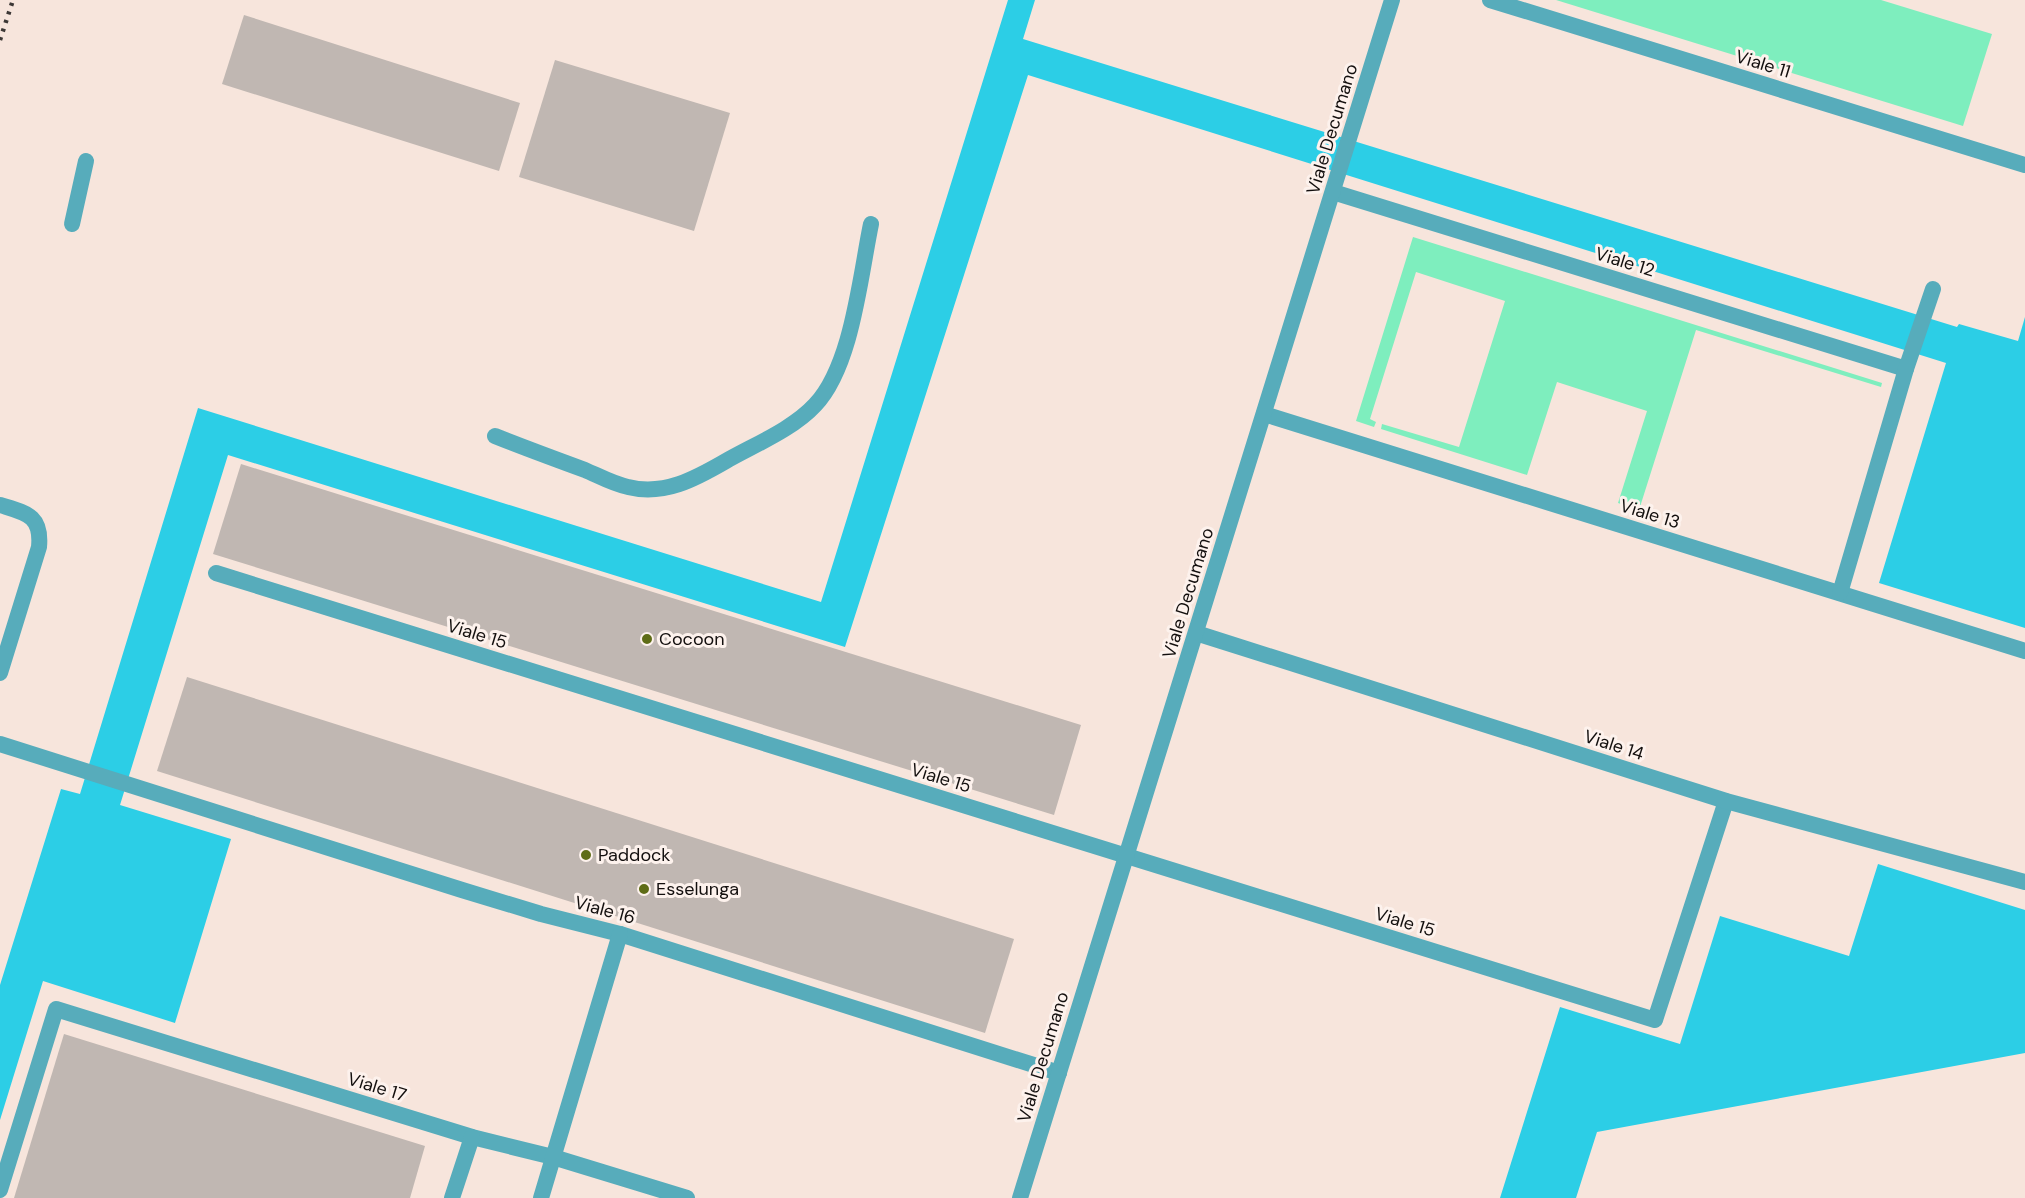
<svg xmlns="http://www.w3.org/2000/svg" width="2025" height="1198" font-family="'DM Sans',sans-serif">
	<rect width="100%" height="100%" fill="#fdf2ed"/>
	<rect fill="#f7e5dc" x="0" y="0" width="2025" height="1198"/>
	<g fill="#7eeebe">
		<path d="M1556,0H1881L1992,34L1963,126Z"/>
		<path d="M1413,237L1882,383L1881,387L1696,330L1639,510L1618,503L1647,411L1557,382L1527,475L1381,429L1382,424L1459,447L1505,301L1416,272L1370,419L1376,422L1374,427L1356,421Z"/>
	</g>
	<g fill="#2ccee6">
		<path d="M1008,0H1035L1023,39L1957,327L1959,324L2018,341L2025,317V628L1879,583L1946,363L1028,75L845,647L228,455L120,805L231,839L175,1023L43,981L0,1120V985L61,789L80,794L198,408L821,602Z"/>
		<path d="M1878,864L2025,910V1053L1597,1132L1576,1198H1500L1560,1007L1680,1044L1720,916L1849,956Z"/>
	</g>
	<g fill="#c0b7b2">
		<path d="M244,15L520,103L499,171L222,84Z"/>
		<path d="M555,60L730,113L694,231L519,177Z"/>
		<path d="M241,464L1081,725L1054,815L213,554Z"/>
		<path d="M187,677L1014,939L985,1033L157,771Z"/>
		<path d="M64,1034L425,1146L410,1198H14Z"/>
	</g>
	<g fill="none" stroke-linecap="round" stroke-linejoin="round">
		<g stroke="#57acbb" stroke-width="16">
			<path d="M1490,0L2025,165"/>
			<path d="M1333,192L1906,369"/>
			<path d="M72,224L86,161"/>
			<path d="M1264,414L2025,651"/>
			<path d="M495,436C525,448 555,459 585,470C599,476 613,484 628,487C664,496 695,479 726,461C754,445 793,429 815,405C852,366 860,277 871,224"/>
			<path d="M0,505C26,513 42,515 39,547L0,673"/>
			<path d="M216,573L1655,1020L1726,801"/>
			<path d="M1840,593L1906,369L1933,289"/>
			<path d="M1196,633L1726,801L2025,882"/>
			<path d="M0,744L462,890L541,914L620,934L1059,1073"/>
			<path d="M0,1190L56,1009L472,1137L553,1157L687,1198"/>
			<path d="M452,1198L472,1137"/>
			<path d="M541,1198L620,934"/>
			<path d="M1020,1198L1392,0"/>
		</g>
		<path stroke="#3c3735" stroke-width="4.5" stroke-dasharray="3 6" stroke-linecap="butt" d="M0,40L13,0"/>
	</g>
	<g fill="#5e6c16" stroke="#fdf2ed" stroke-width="2">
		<circle cx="647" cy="639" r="6"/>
		<circle cx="586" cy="855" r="6"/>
		<circle cx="644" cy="889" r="6"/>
	</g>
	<g text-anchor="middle" stroke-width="6" stroke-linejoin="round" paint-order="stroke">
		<g font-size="18" fill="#130f0e" stroke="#fdf2ed">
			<text transform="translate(1763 64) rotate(17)" y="6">Viale 11</text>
			<text transform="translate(1332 129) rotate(-73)" y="6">Viale Decumano</text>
			<text transform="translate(1625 262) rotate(17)" y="6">Viale 12</text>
			<text transform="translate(1650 514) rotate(17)" y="6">Viale 13</text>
			<text transform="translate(1188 593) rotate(-73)" y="6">Viale Decumano</text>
			<text transform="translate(477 634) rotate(17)" y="6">Viale 15</text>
			<text transform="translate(1614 745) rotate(18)" y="6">Viale 14</text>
			<text transform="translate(941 778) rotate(17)" y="6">Viale 15</text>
			<text transform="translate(605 910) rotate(15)" y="6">Viale 16</text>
			<text transform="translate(1405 922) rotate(17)" y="6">Viale 15</text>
			<text transform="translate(1043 1057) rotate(-73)" y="6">Viale Decumano</text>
			<text transform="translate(377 1087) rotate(17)" y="6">Viale 17</text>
		</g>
		<g font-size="18" fill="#130f0e" stroke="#fdf2ed" text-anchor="start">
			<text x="659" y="645">Cocoon</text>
			<text x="598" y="861">Paddock</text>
			<text x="656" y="895">Esselunga</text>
		</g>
	</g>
</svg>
